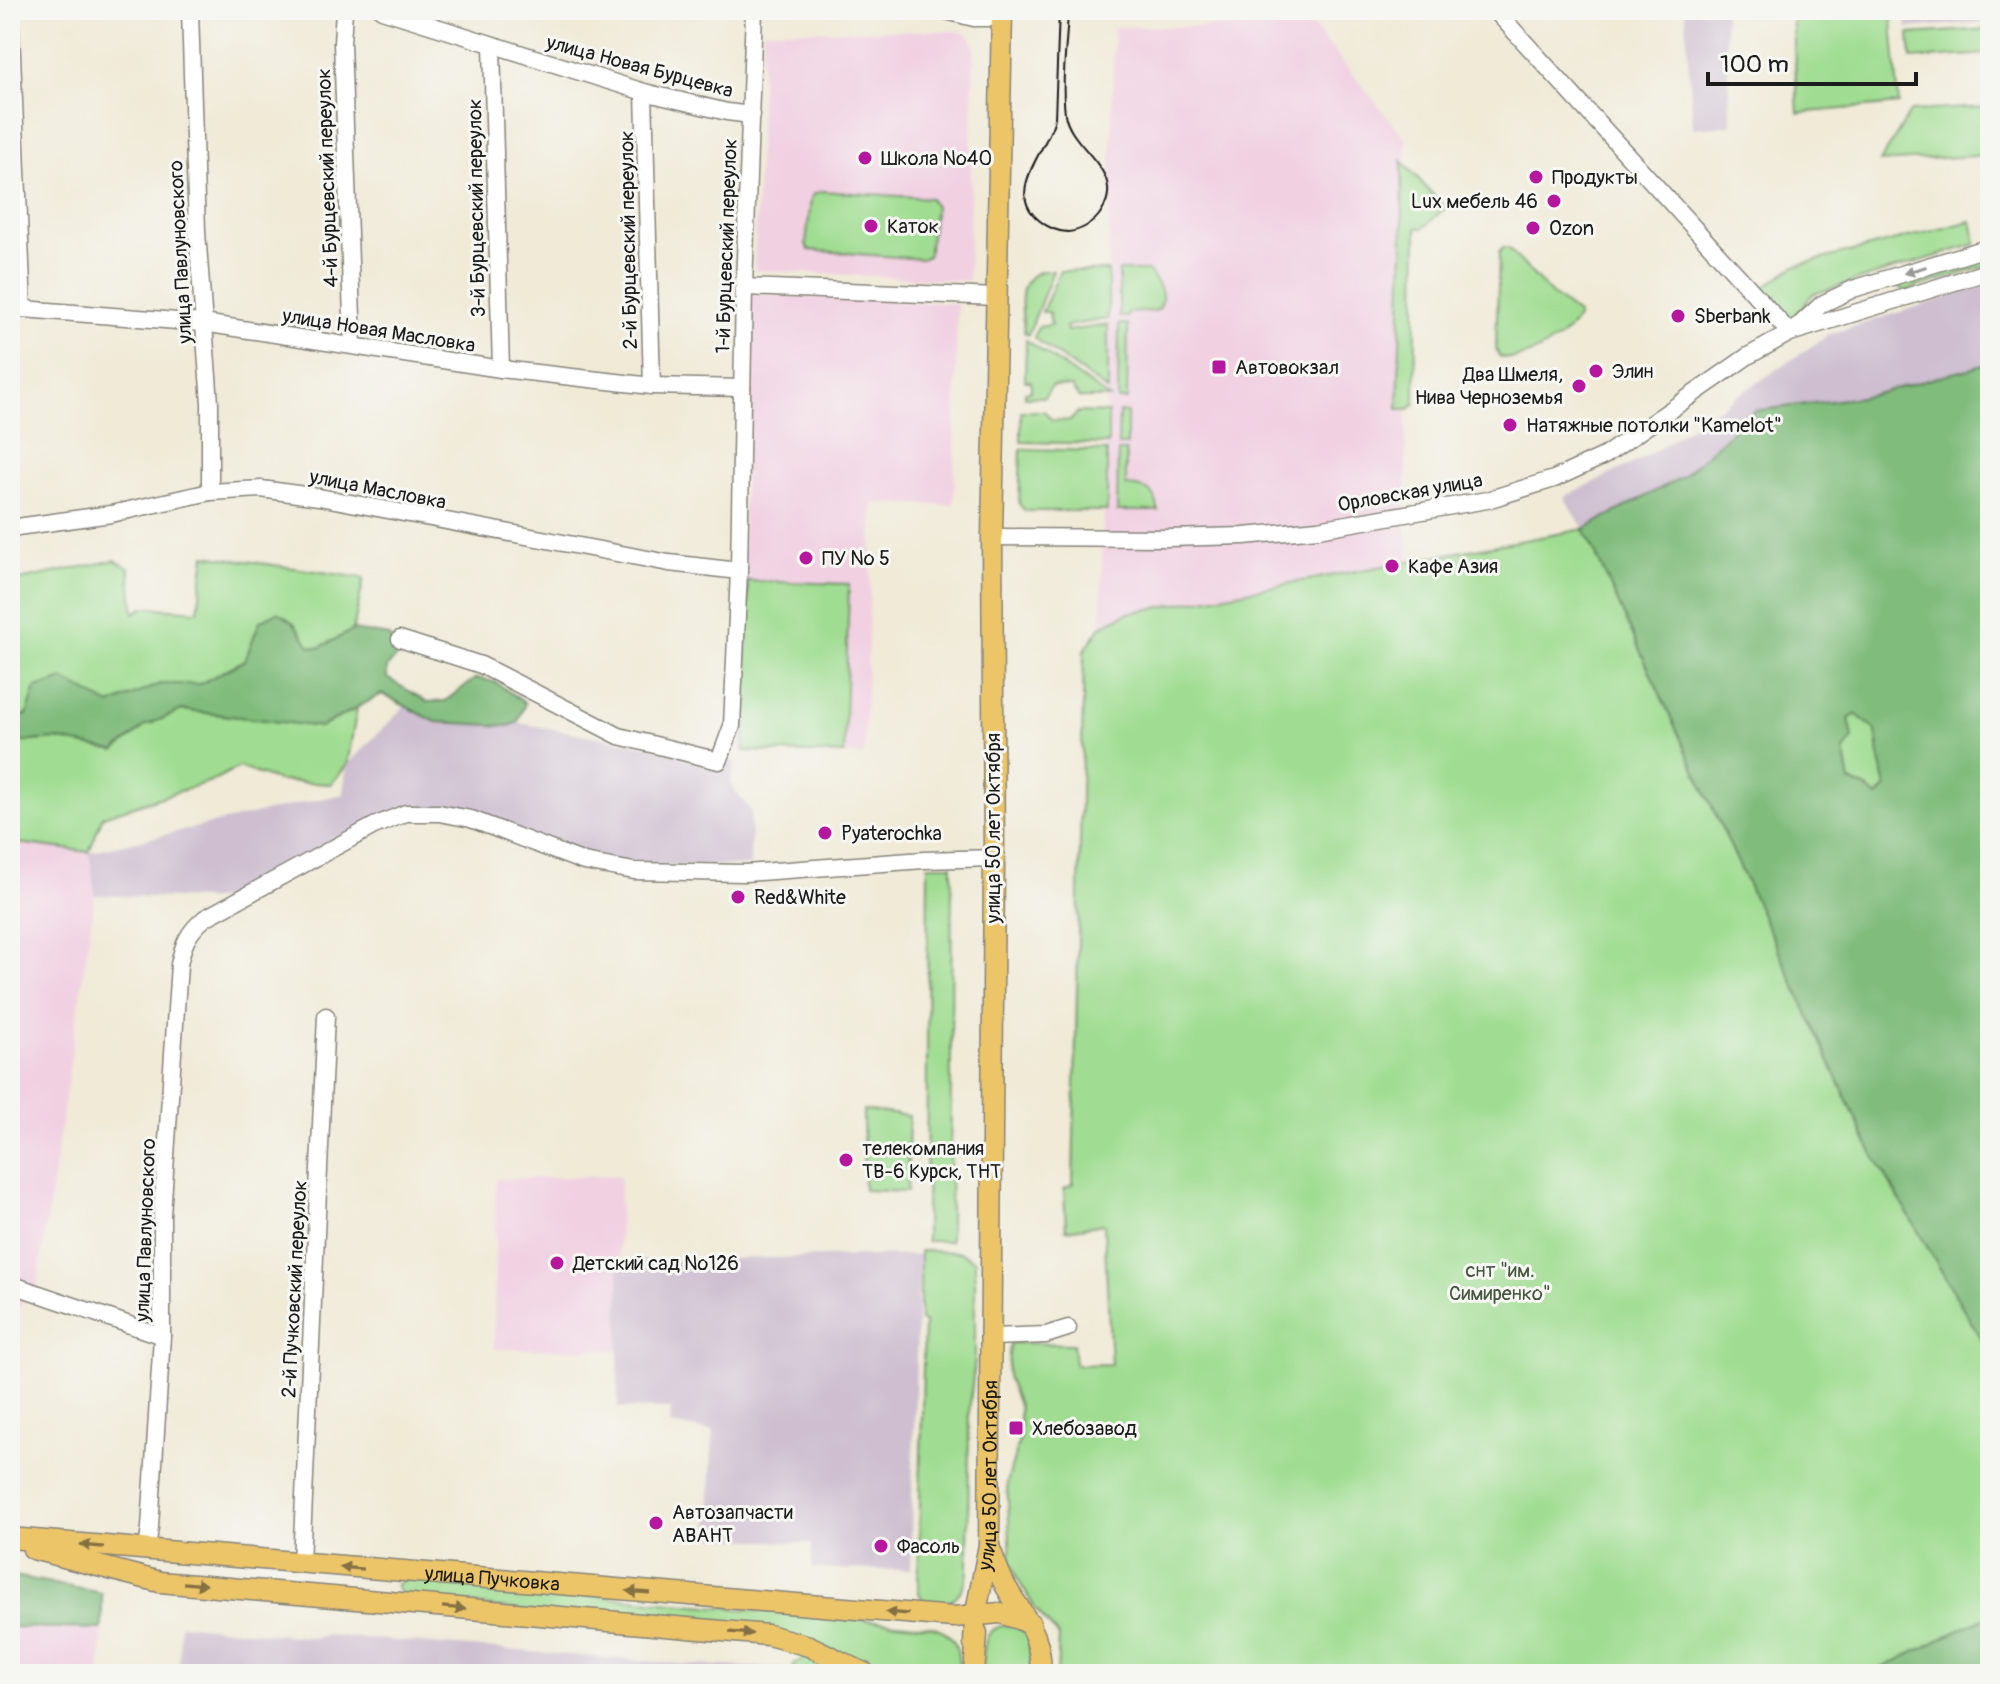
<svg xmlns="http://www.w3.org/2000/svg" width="2000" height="1684" font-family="Pangolin,sans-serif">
	<rect width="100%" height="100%" fill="#f6f6f2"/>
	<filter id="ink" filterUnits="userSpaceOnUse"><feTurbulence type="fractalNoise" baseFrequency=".0125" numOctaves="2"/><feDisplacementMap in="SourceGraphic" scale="16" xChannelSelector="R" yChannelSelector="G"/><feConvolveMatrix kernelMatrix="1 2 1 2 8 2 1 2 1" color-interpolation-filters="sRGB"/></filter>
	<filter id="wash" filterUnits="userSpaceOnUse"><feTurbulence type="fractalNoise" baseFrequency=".006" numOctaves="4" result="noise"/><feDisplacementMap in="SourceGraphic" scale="32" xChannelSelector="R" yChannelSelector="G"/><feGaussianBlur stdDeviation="1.8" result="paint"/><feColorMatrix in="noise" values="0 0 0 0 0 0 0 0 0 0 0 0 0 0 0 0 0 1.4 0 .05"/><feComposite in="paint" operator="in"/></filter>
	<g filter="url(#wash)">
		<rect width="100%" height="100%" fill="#f0ead7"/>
		<g fill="#f1d0e2">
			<path d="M1313,26L1406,139V532L1409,561L1128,613L1101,626L1114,27Z"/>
			<path d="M763,30L959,31L971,37L974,46L968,281L754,270Z"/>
			<path d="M749,294L957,304L954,505L873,503L864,755L737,751Z"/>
			<path d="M10,842L89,852L95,895L37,1285L16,1309L10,1335Z"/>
			<path d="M620,1176L618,1350L494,1349L496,1179Z"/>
			<path d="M10,1608L102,1613L101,1674H10Z"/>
		</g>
		<g fill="#cebed0">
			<path d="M1685,10H1724L1731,125L1693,128Z"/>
			<path d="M1906,10H1982L1983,22L1907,28Z"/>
			<path d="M1990,284V366H1978L1868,396L1755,411L1682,477L1584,529L1564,497L1644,458L1830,334Z"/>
			<path d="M408,703L736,762L730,784L751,811L750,866L631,865L553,846L484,815L401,809L228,900L95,895L89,852L343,794L347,765Z"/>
			<path d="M919,1255L910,1570L812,1569V1544L708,1537L713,1431L670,1425L671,1409L618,1408L619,1261Z"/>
			<path d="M180,1624L315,1638L325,1635L692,1665L782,1668V1674H179Z"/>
		</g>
		<g fill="#a0dd92" stroke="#5e7c57" stroke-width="2">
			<path d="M1792,10H1891L1899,104L1798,113Z"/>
			<path d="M1990,29V54L1911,59L1909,34Z"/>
			<path d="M1990,107V155L1880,162L1911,111Z"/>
			<path d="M1402,161L1445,208L1423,228H1417L1415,403L1409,409H1398L1403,248Z"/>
			<path d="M821,191L930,198L935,207L928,256L921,259L809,250L806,244L811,199L814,194Z"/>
			<path d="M1971,221L1976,244L1813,294L1792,320L1762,289L1795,266Z"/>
			<path d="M1502,248H1508L1551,294L1578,315C1574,335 1519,367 1499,356L1496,348L1499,253Z"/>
			<path d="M1990,254V265L1904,291L1899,286L1900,283Z"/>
			<path d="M1042,271H1053L1028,335L1024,332C1022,308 1014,280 1042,271Z"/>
			<path d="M1060,271H1108V319L1066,326L1067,331L1108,325V391L1034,338L1038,327L1051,325L1049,312H1042Z"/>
			<path d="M1119,271H1148C1158,283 1167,293 1159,309L1154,311L1128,313L1127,317H1119Z"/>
			<path d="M1119,324H1128L1127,400H1118Z"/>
			<path d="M1026,340L1109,398H1079L1071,387L1052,386L1044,397H1025V392L1031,391V381H1025Z"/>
			<path d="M1021,411H1044L1052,420L1070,421L1078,412L1108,413V444L1021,442Z"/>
			<path d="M1119,412L1127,413V445H1118Z"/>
			<path d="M1021,449L1107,451V511H1025L1019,504Z"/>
			<path d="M1118,451H1126V486C1145,487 1157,490 1158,511H1117Z"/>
			<path d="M1584,529L1870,1149L1990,1354V1615L1870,1674H1057L1059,1637L1036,1610L1016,1576L1011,1559L1007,1483L1020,1437L1019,1408L1007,1376L1010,1343L1073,1344L1075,1365L1111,1364L1104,1224L1066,1230L1064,1189L1073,1184L1084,651L1101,626L1128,613Z"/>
			<path d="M205,555L364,578L353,630L319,648L309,646L294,623L260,621L245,660L200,684H160L110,705L36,688L27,715L10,717V582L115,560L129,568L134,613L145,607L198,611Z"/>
			<path d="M748,581L849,584L844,754L744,751Z"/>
			<path d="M357,708L347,765L331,784L279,781L239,767L211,781L103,816L89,852L10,842V743L55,739L115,751L145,726L182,710L321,727Z"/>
			<path d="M1856,713L1876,731L1879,755L1886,787L1877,797L1867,788L1850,782L1844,750L1853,738L1849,719Z"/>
			<path d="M928,865H952L950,1241H926Z"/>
			<path d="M863,1110L909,1116L907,1192L864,1190Z"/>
			<path d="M920,1251L960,1252L975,1261V1359L969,1412L968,1574C962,1596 945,1614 922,1599L918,1590L924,1322L920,1321Z"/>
			<path d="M405,1579L930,1626C957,1632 959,1649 959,1674H877L824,1647L401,1596L396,1585Z"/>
			<path d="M1005,1625L1015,1626L1029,1637L1031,1674H983C985,1652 979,1630 1005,1625Z"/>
			<path d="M805,1658L826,1666L836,1674H792L794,1664Z"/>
		</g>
		<g fill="#80bc7c" stroke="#4e6c4c" stroke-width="2" fill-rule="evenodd">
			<path d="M1990,363V1354L1870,1149L1584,529L1682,477L1754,411L1868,396ZM1856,714L1876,731L1879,755L1886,787L1877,797L1867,788L1850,782L1844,750L1853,738L1849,719Z"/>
			<path d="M278,612L294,623L310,646L319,648L353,630L389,636L399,653L387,668V678L428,702L445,701L476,678L495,682L525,703L518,722L509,726L436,722L382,694L321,727L182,710L145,726L115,751L55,739L10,743V717L27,715L36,688L63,679L110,705L160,684H200L245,660L260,621Z"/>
			<path d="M10,1575L102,1593V1629L10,1627Z"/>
			<path d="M1990,1615V1674H1870Z"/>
		</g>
	</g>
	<g filter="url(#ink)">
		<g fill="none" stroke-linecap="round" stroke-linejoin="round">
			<defs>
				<g id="minor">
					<path d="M10,10L23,309"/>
					<path d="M190,10L197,232L210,403V492"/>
					<path d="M344,10L342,43L353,345"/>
					<path d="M382,10L644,92L727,112L751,115"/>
					<path d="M942,10L974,18H1002"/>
					<path d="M1495,10L1790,333"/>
					<path d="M492,46L501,369"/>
					<path d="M644,92L652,386"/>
					<path d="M744,287L998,297"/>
					<path d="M10,308L203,323L501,369L652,386L742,388"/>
					<path d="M1795,329L1822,304L1853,289L1990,247"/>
					<path d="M10,528L111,514L210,492L261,489L319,497L669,563L739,571"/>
					<path d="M992,537L1168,538L1244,536L1318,529L1487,500L1554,479L1604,456L1748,356L1790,333L1990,271"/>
					<path d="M400,639L481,665L619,736L719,761L732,726L739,571L744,287L754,10"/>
					<path d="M19,1287L162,1336"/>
					<path d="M990,1337L1046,1335L1068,1328"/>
					<path d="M147,1551L150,1527L162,1336V1215L179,965C183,944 188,932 205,918L374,826L406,813H439L471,819L584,862L634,871L745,873L924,860L994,858"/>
					<path d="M301,1563L326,1016"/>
				</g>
				<g id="major">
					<path id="s1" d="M10,1538L953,1617L1001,1613L1030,1623"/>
					<path d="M33,1549L160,1582L768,1635L809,1646L866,1674"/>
					<path d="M990,1549C995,1561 999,1574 1005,1585C1025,1620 1041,1631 1041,1674"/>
					<path id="s2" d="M974,1644L975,1617L989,1545L994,858L992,537L1002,10"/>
					<path d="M974,1674L977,1633"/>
				</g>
			</defs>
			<use href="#minor" stroke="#86837a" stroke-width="19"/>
			<use href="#major" stroke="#86837a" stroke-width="23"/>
			<use href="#minor" stroke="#fff" stroke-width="16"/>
			<use href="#major" stroke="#ecc569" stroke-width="20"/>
			<path stroke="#1c1c1c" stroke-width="2" d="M1059,10L1055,118C1048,150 1002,192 1040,221C1047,227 1058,232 1068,232C1080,231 1092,224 1099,215C1131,172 1070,150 1065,114C1061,80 1067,43 1068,10"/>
		</g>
		<defs><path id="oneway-solid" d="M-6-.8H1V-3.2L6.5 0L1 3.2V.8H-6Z" transform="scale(2)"/></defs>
		<use fill="#999" href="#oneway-solid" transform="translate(1915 270) rotate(163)"/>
		<g fill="#847042">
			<use href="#oneway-solid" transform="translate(92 1546) rotate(-175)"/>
			<use href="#oneway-solid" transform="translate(351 1568) rotate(-175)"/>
			<use href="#oneway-solid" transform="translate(195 1584) rotate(5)"/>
			<use href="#oneway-solid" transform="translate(638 1592) rotate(-176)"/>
			<use href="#oneway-solid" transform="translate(454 1608) rotate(5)"/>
			<use href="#oneway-solid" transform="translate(897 1613) rotate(-176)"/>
			<use href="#oneway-solid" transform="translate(741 1633) rotate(4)"/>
		</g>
	</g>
	<g fill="#b5179e" stroke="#f6f6f2" stroke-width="3">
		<circle cx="865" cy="158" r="8"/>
		<circle cx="1536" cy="177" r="8"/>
		<circle cx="1554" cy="201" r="8"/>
		<circle cx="871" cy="226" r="8"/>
		<circle cx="1533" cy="228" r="8"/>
		<circle cx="1678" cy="316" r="8"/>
		<rect x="1211" y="359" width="16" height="16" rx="4"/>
		<circle cx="1596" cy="371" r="8"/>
		<circle cx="1579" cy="386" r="8"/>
		<circle cx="1510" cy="425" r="8"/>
		<circle cx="806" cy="558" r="8"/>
		<circle cx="1392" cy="566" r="8"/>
		<circle cx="825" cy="833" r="8"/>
		<circle cx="738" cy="897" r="8"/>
		<circle cx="846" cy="1160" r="8"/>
		<circle cx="557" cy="1263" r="8"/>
		<rect x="1008" y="1420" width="16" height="16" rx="4"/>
		<circle cx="656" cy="1523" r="8"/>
		<circle cx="881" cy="1546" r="8"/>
	</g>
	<g text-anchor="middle" stroke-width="6" stroke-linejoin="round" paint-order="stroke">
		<g font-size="20" fill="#1c1c1c" stroke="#f6f6f2">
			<text transform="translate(640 66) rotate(15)" y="7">улица Новая Бурцевка</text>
			<text transform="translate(327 178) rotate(-92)" y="7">4-й Бурцевский переулок</text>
			<text transform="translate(476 208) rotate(-91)" y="7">3-й Бурцевский переулок</text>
			<text transform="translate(628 240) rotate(-91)" y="7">2-й Бурцевский переулок</text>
			<text transform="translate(726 246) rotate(-88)" y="7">1-й Бурцевский переулок</text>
			<text transform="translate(180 252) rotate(-93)" y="7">улица Павлуновского</text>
			<text transform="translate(379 330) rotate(9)" y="7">улица Новая Масловка</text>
			<text transform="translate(378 489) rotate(11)" y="7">улица Масловка</text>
			<text transform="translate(1410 492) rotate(-10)" y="7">Орловская улица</text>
			<text transform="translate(993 828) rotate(-90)" y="7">улица 50 лет Октября</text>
			<text transform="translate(145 1230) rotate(-88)" y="7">улица Павлуновского</text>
			<text transform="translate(294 1289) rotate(-87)" y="7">2-й Пучковский переулок</text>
			<text dy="7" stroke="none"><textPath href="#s2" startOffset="170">улица 50 лет Октября</textPath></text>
			<text dy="7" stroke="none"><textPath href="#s1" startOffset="484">улица Пучковка</textPath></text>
		</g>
		<g font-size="20" fill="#1c1c1c" stroke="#f6f6f2" text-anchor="start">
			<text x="881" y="165">Школа №40</text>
			<text x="1552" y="184">Продукты</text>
			<text x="1538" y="208" text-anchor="end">Lux мебель 46</text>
			<text x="887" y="233">Каток</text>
			<text x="1549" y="235">Ozon</text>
			<text x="1694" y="323">Sberbank</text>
			<text x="1235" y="374">Автовокзал</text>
			<text x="1612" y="378">Элин</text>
			<text x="1563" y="381" text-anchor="end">Два Шмеля,<tspan x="1563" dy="23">Нива Черноземья</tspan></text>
			<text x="1526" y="432">Натяжные потолки "Kamelot"</text>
			<text x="822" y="565">ПУ № 5</text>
			<text x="1408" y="573">Кафе Азия</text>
			<text x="841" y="840">Pyaterochka</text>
			<text x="754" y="904">Red&amp;White</text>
			<text x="862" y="1155">телекомпания<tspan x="862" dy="23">ТВ-6 Курск, ТНТ</tspan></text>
			<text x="573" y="1270">Детский сад №126</text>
			<text x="1032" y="1435">Хлебозавод</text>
			<text x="672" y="1519">Автозапчасти<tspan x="672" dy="23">АВАНТ</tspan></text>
			<text x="897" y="1553">Фасоль</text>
		</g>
		<g font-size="20" fill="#44563f" stroke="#f6f6f2">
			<text x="1500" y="1277">снт "им.<tspan x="1500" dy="23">Симиренко"</tspan></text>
		</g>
	</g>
	<rect width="2000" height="1684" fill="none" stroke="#f6f6f2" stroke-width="40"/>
	<path d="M1708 72v12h208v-12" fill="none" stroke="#1c1c1c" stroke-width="4"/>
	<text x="1720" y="72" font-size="24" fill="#1c1c1c" stroke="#f6f6f2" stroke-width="6" paint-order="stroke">100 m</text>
</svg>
